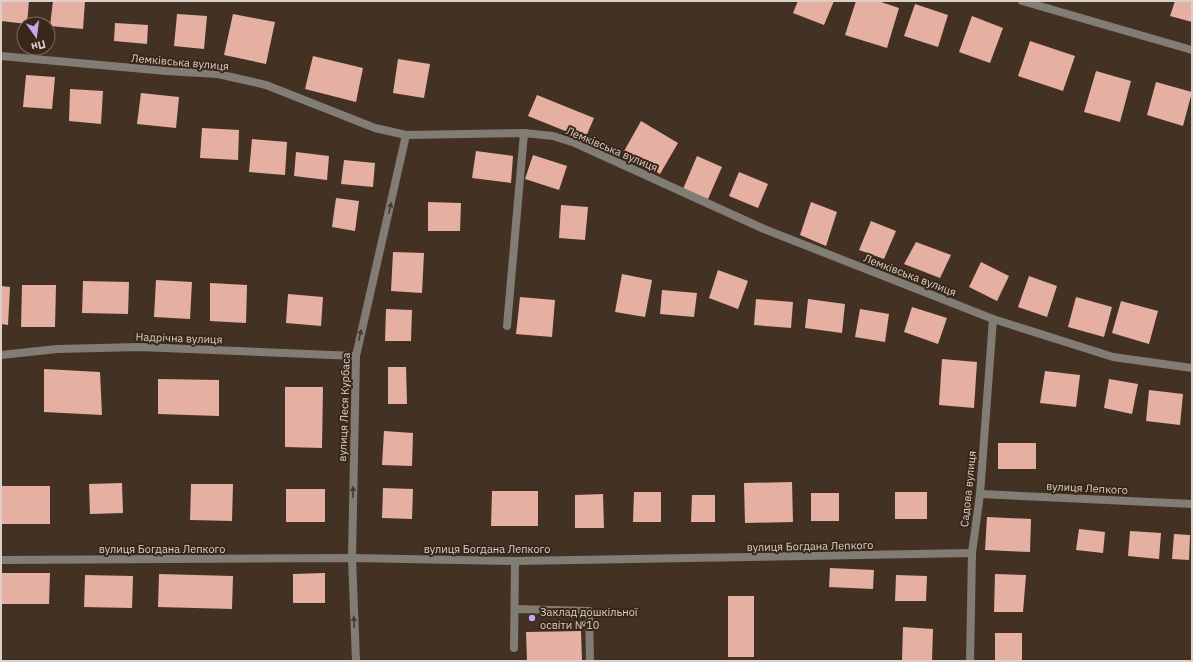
<svg xmlns="http://www.w3.org/2000/svg" width="1193" height="662" font-family="'IBM Plex Sans',sans-serif">
	<rect width="100%" height="100%" fill="#433224"/>
	<g fill="#e5afa1">
		<path d="M1,1H29L27,24L1,21Z"/>
		<path d="M53,1H85L83,29L50,26Z"/>
		<path d="M798,1H834L824,25L793,13Z"/>
		<path d="M856,1H878L899,8L887,48L845,35Z"/>
		<path d="M1175,1H1192V22L1170,16Z"/>
		<path d="M915,4L948,15L938,47L904,36Z"/>
		<path d="M177,14L207,16L204,49L174,46Z"/>
		<path d="M233,14L275,22L266,64L224,55Z"/>
		<path d="M972,16L1003,28L990,63L959,52Z"/>
		<path d="M115,23L148,25L147,44L114,41Z"/>
		<path d="M1030,41L1075,56L1063,91L1018,76Z"/>
		<path d="M313,56L363,68L356,102L305,89Z"/>
		<path d="M398,59L430,64L424,98L393,93Z"/>
		<path d="M1096,71L1131,81L1120,122L1084,112Z"/>
		<path d="M26,75L55,77L52,109L23,107Z"/>
		<path d="M1156,82L1192,92L1183,126L1147,115Z"/>
		<path d="M70,89L103,91L101,124L69,121Z"/>
		<path d="M141,93L179,97L176,128L137,124Z"/>
		<path d="M537,95L594,118L585,139L528,116Z"/>
		<path d="M641,121L678,143L660,174L623,153Z"/>
		<path d="M202,128L239,130L238,160L200,158Z"/>
		<path d="M252,139L287,142L285,175L249,172Z"/>
		<path d="M476,151L513,156L511,183L472,178Z"/>
		<path d="M296,152L329,156L327,180L294,176Z"/>
		<path d="M533,155L567,166L559,190L525,179Z"/>
		<path d="M697,156L722,167L708,199L683,189Z"/>
		<path d="M344,160L375,163L373,187L341,184Z"/>
		<path d="M739,172L768,184L758,208L729,196Z"/>
		<path d="M336,198L359,201L355,231L332,227Z"/>
		<path d="M428,202L461,203L460,231H428Z"/>
		<path d="M811,202L837,212L826,246L800,235Z"/>
		<path d="M561,205L588,207L585,240L559,238Z"/>
		<path d="M871,221L896,231L884,259L859,250Z"/>
		<path d="M916,242L951,255L940,278L904,264Z"/>
		<path d="M393,252L424,253L422,293L391,291Z"/>
		<path d="M981,262L1009,276L997,301L969,287Z"/>
		<path d="M718,270L748,281L738,309L709,298Z"/>
		<path d="M622,274L652,280L645,317L615,312Z"/>
		<path d="M1029,276L1057,286L1047,317L1018,307Z"/>
		<path d="M156,280L192,282L190,319L154,317Z"/>
		<path d="M83,281L129,282L128,314L82,313Z"/>
		<path d="M210,283L247,285L246,323L210,321Z"/>
		<path d="M22,285H56L55,327H21Z"/>
		<path d="M1,286L10,287L8,325L1,324Z"/>
		<path d="M662,290L697,293L694,317L660,314Z"/>
		<path d="M288,294L323,297L321,326L286,323Z"/>
		<path d="M520,297L555,300L552,337L516,334Z"/>
		<path d="M1076,297L1112,307L1104,337L1068,327Z"/>
		<path d="M756,299L793,302L791,328L754,325Z"/>
		<path d="M808,299L845,304L842,333L805,328Z"/>
		<path d="M1121,301L1158,311L1149,344L1112,333Z"/>
		<path d="M912,307L947,318L938,344L904,332Z"/>
		<path d="M386,309L412,310L411,341H385Z"/>
		<path d="M860,309L889,314L885,342L855,337Z"/>
		<path d="M942,359L977,362L974,408L939,405Z"/>
		<path d="M388,367H406L407,404H388Z"/>
		<path d="M44,369L100,372L102,415L44,412Z"/>
		<path d="M1045,371L1080,375L1076,407L1040,403Z"/>
		<path d="M158,379L219,380V416L158,414Z"/>
		<path d="M1109,379L1138,384L1132,414L1104,408Z"/>
		<path d="M285,387H323L322,448L285,447Z"/>
		<path d="M1149,390L1183,394L1180,425L1146,421Z"/>
		<path d="M384,431L413,433L412,466L382,465Z"/>
		<rect x="998" y="443" width="38" height="26"/>
		<path d="M792,482L793,522L745,523L744,483Z"/>
		<path d="M122,483L123,513L90,514L89,484Z"/>
		<path d="M191,484H233L232,521L190,520Z"/>
		<rect x="1" y="486" width="49" height="38"/>
		<path d="M383,488L413,489L412,519L382,518Z"/>
		<rect x="286" y="489" width="39" height="33"/>
		<path d="M492,491H538V526H491Z"/>
		<path d="M634,492H661V522H633Z"/>
		<rect x="895" y="492" width="32" height="27"/>
		<rect x="811" y="493" width="28" height="28"/>
		<path d="M603,494L604,528H575V495Z"/>
		<path d="M692,495H715V522H691Z"/>
		<path d="M987,517L1031,519L1030,552L985,550Z"/>
		<path d="M1079,529L1105,532L1103,553L1076,550Z"/>
		<path d="M1130,531L1161,533L1159,559L1128,556Z"/>
		<path d="M1174,534L1190,535L1189,560L1172,559Z"/>
		<path d="M830,568L874,570L873,589L829,587Z"/>
		<path d="M1,573H50L49,604H1Z"/>
		<path d="M325,573V603H293V574Z"/>
		<path d="M159,574L233,576L232,609L158,607Z"/>
		<path d="M995,574L1026,575L1023,612H994Z"/>
		<path d="M85,575L133,576L132,608L84,607Z"/>
		<path d="M896,575L927,576L926,601H895Z"/>
		<rect x="728" y="596" width="26" height="61"/>
		<path d="M903,627L933,629L932,661H902Z"/>
		<path d="M581,631L582,661H527L526,632Z"/>
		<rect x="995" y="633" width="27" height="28"/>
	</g>
	<g fill="none" stroke-linecap="round" stroke-linejoin="round">
		<g stroke="#827d74" stroke-width="8">
			<path d="M507,326L524,133"/>
			<path d="M515,609L589,611L590,661"/>
			<path d="M514,648L515,561"/>
		</g>
		<g stroke="#827d74" stroke-width="8">
			<path d="M1022,1L1192,50"/>
			<path d="M1,56L166,71L218,74L266,85L375,128L406,135L524,133L553,136L575,143L764,229L993,319L1113,357L1192,368"/>
			<path d="M1,355L57,349L139,347L356,356"/>
			<path d="M980,494L1192,504"/>
			<path d="M1,560L352,558L515,561L972,553"/>
			<path d="M356,661L352,558L356,356L406,135"/>
			<path d="M970,661L972,553L980,494L993,319"/>
		</g>
	</g>
	<defs><path id="oneway-solid" d="M-6-.8H1V-3.2L6.5 0L1 3.2V.8H-6Z"/></defs>
	<g fill="#48392c">
		<use href="#oneway-solid" transform="translate(390 208) rotate(-77)"/>
		<use href="#oneway-solid" transform="translate(360 335) rotate(-77)"/>
		<use href="#oneway-solid" transform="translate(353 492) rotate(-89)"/>
		<use href="#oneway-solid" transform="translate(354 622) rotate(-92)"/>
	</g>
	<circle fill="#c2a8f2" stroke="#39281a" stroke-width="1.5" cx="532" cy="618" r="4"/>
	<g text-anchor="middle" stroke-width="4" stroke-linejoin="round" paint-order="stroke">
		<g font-size="11" fill="#dcd0c8" stroke="#39281a">
			<text transform="translate(180 62) rotate(5)" y="4">Лемківська вулиця</text>
			<text transform="translate(612 149) rotate(23)" y="4">Лемківська вулиця</text>
			<text transform="translate(910 275) rotate(21)" y="4">Лемківська вулиця</text>
			<text transform="translate(179 338) rotate(2)" y="4">Надрічна вулиця</text>
			<text transform="translate(344 407) rotate(-88)" y="4">вулиця Леся Курбаса</text>
			<text transform="translate(1087 488) rotate(3)" y="4">вулиця Лепкого</text>
			<text transform="translate(968 489) rotate(-84)" y="4">Садова вулиця</text>
			<text transform="translate(810 546) rotate(-1)" y="4">вулиця Богдана Лепкого</text>
			<text x="162" y="553">вулиця Богдана Лепкого</text>
			<text x="487" y="553">вулиця Богдана Лепкого</text>
		</g>
		<g font-size="11" fill="#dcd0c8" stroke="#39281a" text-anchor="start">
			<text x="540" y="616">Заклад дошкільної<tspan x="540" dy="13">освіти №10</tspan></text>
		</g>
	</g>
	<rect width="1193" height="662" fill="none" stroke="#dcd0c8" stroke-width="4"/>
	<g transform="translate(36 36) rotate(166)"><circle r="19" fill="#39281a" stroke="#7a6b60"/>
	<path d="M0-3L7 15L0 10L-7 15Z" fill="#c2a8f2"/>
	<text y="-6" font-size="11" font-weight="bold" text-anchor="middle" fill="#dcd0c8">Пн</text>
	</g>
</svg>
